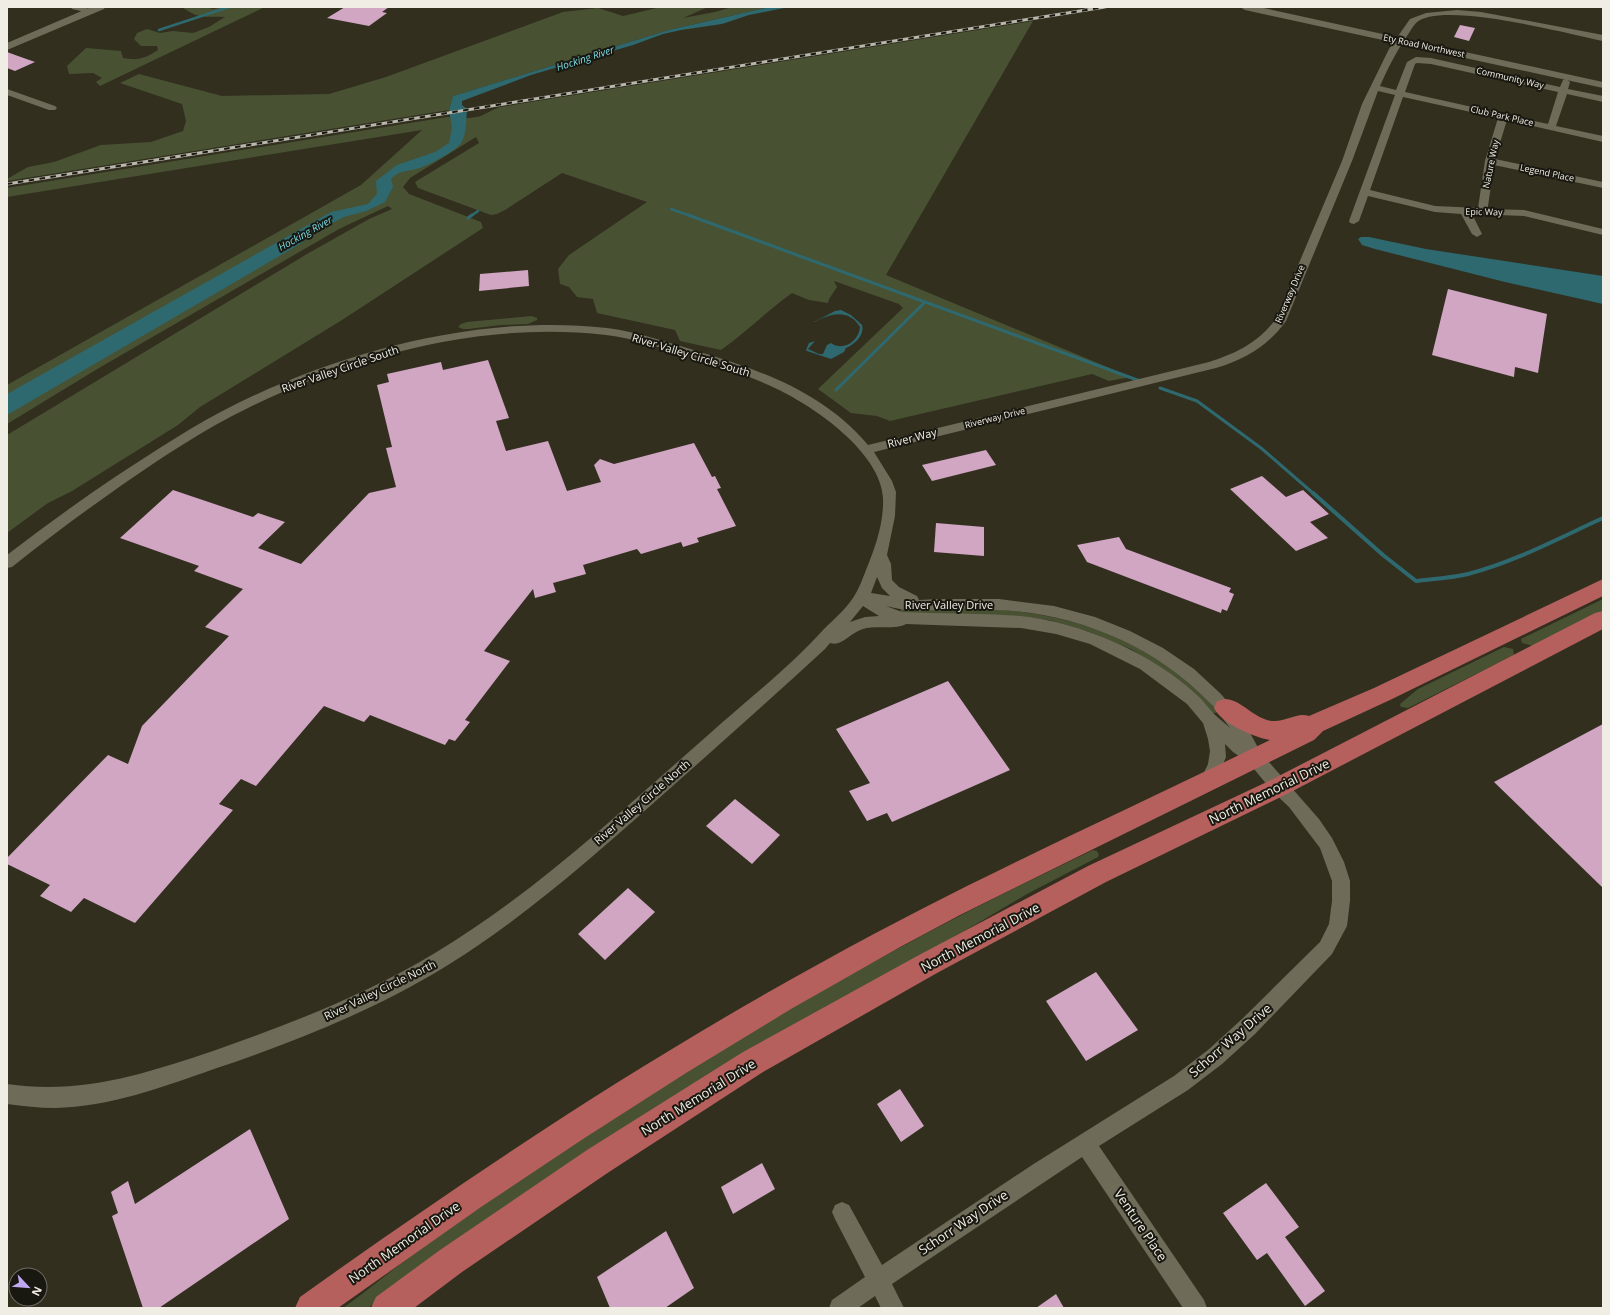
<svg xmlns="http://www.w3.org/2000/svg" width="1610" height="1315" font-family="'Open Sans',sans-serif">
	<rect width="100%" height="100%" fill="#322f1f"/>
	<g fill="#485233">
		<path d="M182,7H205L213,9L222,7H265L100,86L96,82L102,78L93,73L69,74L67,66L86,48L121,51L123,58C138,61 146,58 158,50L157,46H141L134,39L137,33L147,29L160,33L173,31L193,33L209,27L225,17C206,16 199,20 182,7Z"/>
		<path d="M661,7H708L683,18L715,12L732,7H770L669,30L453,96L449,110L7,181V179L28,167L54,162L101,145L151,142L183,131L186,121L182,104L120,83L139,74L222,96L329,94L386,77L563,12L598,8L623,16Z"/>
		<path d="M1033,21L886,275L1131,377L1109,381L1092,374L890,421L877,416L851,413L818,389L903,308L899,304L834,281L837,287L829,299L828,303L809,300L792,293C767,311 746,332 721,350L680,341L675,330L597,313L593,299L577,297L569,287L560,284L558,269L569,255L647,202L562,173L505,210L497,214L491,215L418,188L415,182L479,143L476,137L410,178L403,187L409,194L481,222L483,228L342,320L200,407L178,425L72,491L48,503L7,533V435L307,254L369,219L392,209L388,206L339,229L99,368L7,424V385L361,185L422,130L7,197V188L447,117C457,117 473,120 483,115C489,112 494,109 500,107Z"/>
		<path d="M532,316L537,318V320L528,324L501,325L468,329H463L458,327L461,324L467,322Z"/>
		<path d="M1603,599V611L1533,646L1522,643L1521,639Z"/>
		<path d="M901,609C938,609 977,607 1013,611C1066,617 1127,634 1170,666C1187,680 1204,695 1219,711L1213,714L1163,669L1131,649L1087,631L1049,620L1013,616L899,613Z"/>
		<path d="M1504,647L1513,649L1514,655L1408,708L1401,707L1400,704L1418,689Z"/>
		<path d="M1093,850L1097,851L1099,855L1098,857L1027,894L946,942L465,1239L368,1308H343C372,1287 399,1264 428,1244C587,1129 754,1025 927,933C981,904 1037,877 1093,850Z"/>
	</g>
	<g fill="#2e696f">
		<path d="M770,7H789L749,15L722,24L681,30L663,34L633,45L531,75L462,101V105L467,109C466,119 467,134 461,143C456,151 426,167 416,169C405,172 400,170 391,179L393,187L385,202L366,211L344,217L315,232L300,244L7,415V394L331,212L368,204L377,194L376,181L397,165L435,152L449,143L452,128L449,110L453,96L669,30Z"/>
		<path d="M1361,237H1369L1426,249L1603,276V304L1505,282L1375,249L1362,245L1358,239Z"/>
		<path d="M841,310L851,315L862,325C865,335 854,345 846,348L844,352L831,359L807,351L806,350L809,343L815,341L808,349L819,354H823L827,345L831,343C843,352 859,341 860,327C849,309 831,313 815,322H814L835,311Z"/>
	</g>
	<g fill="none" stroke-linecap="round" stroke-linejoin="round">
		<g stroke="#2e696f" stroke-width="2.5">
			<path d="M159,30L229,7"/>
			<path d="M671,209L691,216"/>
			<path d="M471,216L478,211"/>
		</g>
		<g stroke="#2e696f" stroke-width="3">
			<path d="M688,215L1140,381"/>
			<path d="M468,218L472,215"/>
			<path d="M1160,388L1197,401L1261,448L1314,494"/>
			<path d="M836,390L924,303"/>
		</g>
		<path stroke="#2e696f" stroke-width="4" d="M1313,493L1383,555L1416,581C1433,579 1451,578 1468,574C1515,562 1559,538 1603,518"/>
	</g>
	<g fill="#d0a6c3">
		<path d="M345,7H389L382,12L387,13L369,26L327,18Z"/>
		<path d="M1460,25L1475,28L1469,41L1454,37Z"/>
		<path d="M7,52L18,56L35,62L15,71L7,68Z"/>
		<path d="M528,270L529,286L479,291L480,274Z"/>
		<path d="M1448,289L1547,314L1538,373L1515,367L1514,377L1432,355Z"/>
		<path d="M488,360L509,418L496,421L506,451L548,441L567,491L601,482L594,465L600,459L614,464L694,443L712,477L715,476L721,488L717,489L736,526L697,538L699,542L683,547L681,542L641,554L637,549L583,565L586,574L553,583L556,592L535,598L533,589L484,651L510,661L465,720L470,722L455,741L449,739L445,745L370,715L364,722L324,706L256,786L241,779L219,804L233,810L135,923L84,898L71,912L40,896L50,885L7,864V858L108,755L128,764L142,726L229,636L205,627L243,589L194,571L199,566L120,538L173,490L253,517L258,513L285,522L258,548L301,564L369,493L396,487L386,448L392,447L377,385L389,382L387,374L441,362L443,370Z"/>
		<path d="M986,450L996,465L932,481L922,465Z"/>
		<path d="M1262,476L1286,497L1303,490L1329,514L1310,522L1328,538L1296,551L1230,489Z"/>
		<path d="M936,523L984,527V556L934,552Z"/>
		<path d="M1119,537L1126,549L1231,588L1229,592L1234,594L1227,611L1222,609L1221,613L1087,562L1077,545Z"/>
		<path d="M948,681L1010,770L892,822L887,813L867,821L849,791L870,783L836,729Z"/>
		<path d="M1603,724V888L1494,782Z"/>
		<path d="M735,799L780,835L752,864L706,826Z"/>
		<path d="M628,888L655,912L605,960L578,934Z"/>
		<path d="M1096,972L1138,1030L1086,1061L1046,1001Z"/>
		<path d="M900,1089L924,1126L901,1142L877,1104Z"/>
		<path d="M250,1129L289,1219L159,1308H143L112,1216L118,1213L111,1192L128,1181L135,1204Z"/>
		<path d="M762,1163L775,1189L733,1214L721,1187Z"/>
		<path d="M1266,1183L1299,1227L1285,1237L1325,1291L1305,1306L1267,1253L1257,1260L1223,1213Z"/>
		<path d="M666,1231L694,1288L665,1308H610L597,1277Z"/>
		<path d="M1056,1294L1064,1308H1036Z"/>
	</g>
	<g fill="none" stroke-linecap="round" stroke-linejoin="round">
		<g fill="#6e6b59" fill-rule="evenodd">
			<path d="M71,7H84L93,11L89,13L72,9Z"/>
			<path d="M1457,10L1481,12L1603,35V41C1569,34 1440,0 1416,23C1413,26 1411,30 1409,33C1397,50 1388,68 1380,86L1396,90L1407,62L1416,57L1431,58L1560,87L1563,80L1566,79L1570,82L1568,89L1603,96V102L1567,94L1556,126L1603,136V142L1507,120L1495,159L1603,182V188L1494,165L1488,206L1489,209L1524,210L1603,229V235L1524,216L1472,214L1482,234L1477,237L1472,234L1461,214L1435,212L1368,196L1359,221L1354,224L1350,223L1349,221L1395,95L1378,91L1352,161L1286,321C1268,346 1245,359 1216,368L874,452L892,481L896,492L895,516L887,555L891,564L892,580L899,587L917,596L919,600L937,599H999L1054,606L1095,617L1130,631L1163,648L1194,669L1221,694L1244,722L1261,753L1319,819L1332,838L1344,862L1350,881V901L1347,926L1332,954L1255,1034L1222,1064L1188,1090L1099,1146L1204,1300L1207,1308H1183L1082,1157L892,1284L904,1308H881L875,1296L858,1308H829L832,1300L865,1277L835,1219L832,1212L835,1205L842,1202L849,1205L882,1265L1032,1165L1174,1076L1208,1050L1241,1020L1320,942L1329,924L1332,901V881L1320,848L1289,807L1273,792L1249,763L1233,752L1225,744L1226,757L1214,786L1208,788L1202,786L1200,781L1208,764L1210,751L1208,739L1203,723L1187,704L1140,669L1090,644L1056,634L1021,628L906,624C897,630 875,625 863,629C851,632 842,647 830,643L825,649C773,697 720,744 667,791C597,853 527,916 448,965C375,1010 295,1042 214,1069C163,1087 109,1107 55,1108C39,1108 23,1106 7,1104V1084C81,1095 144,1074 213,1051C290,1024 365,995 435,953C535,893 620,812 707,736C746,701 789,668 824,629C834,619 845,610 853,598C859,589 862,580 866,570C875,548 884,523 883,498C881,453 815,407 777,389C748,375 718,365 688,356C661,348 634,338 606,335C484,321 358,354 248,408C204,429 163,457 122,485C85,511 48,538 12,567L7,568V555C42,528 78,502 115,477C155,451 195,424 238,403C349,349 484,314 607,328C639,332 669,343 700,352C763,371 824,393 868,445L1209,362C1235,354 1258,343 1275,320L1342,161L1362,104L1389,49L1410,19L1426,13ZM1417,63L1431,64L1558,92L1548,124L1405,92L1415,64ZM1403,97L1498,118L1485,161L1478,208L1435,206L1370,190ZM877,577L882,588L890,596L871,593ZM863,606L879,616L865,617L850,622ZM886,606C896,608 907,611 919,611C925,611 930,610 937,610C956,608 977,609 997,610C1076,613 1154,645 1209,702C1217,709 1223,719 1230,728C1225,723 1219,719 1214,714C1208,708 1204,701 1198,696C1154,654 1081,622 1021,616C982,613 942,614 902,612Z"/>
			<path d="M7,89L55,106L57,108L55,110H49L7,95Z"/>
		</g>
		<g fill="#6e6b59" fill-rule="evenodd">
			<path d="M91,7H105L104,9L7,50V43Z"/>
			<path d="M1240,7H1259L1603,82V88L1245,10Z"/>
		</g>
		<g fill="#b5605c" fill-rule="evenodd">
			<path d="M1603,579V596L1390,700L1323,731L1314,740L960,915L902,946L791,1009L686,1073L583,1139L481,1207L338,1308H295L300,1297C469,1176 643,1060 826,960C970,880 1121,813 1270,740C1253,737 1221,723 1214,708L1217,701C1220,701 1223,699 1226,699C1242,700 1255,720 1273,721C1286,722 1297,712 1309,716L1374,688Z"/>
			<path d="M1603,611V629L1287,794L1106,882L937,973L763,1072L609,1172L462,1272L414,1308H371L376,1297L440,1250L587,1150L743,1052L919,955L1088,866L1271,780L1595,613Z"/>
		</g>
		<defs>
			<path id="rail" d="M7,184L1105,7"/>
		</defs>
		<use href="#rail" stroke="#bab8ac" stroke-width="3"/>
		<use href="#rail" stroke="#181710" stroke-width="2" stroke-dasharray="5.5" stroke-linecap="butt"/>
	</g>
	<g text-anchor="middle" stroke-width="4" stroke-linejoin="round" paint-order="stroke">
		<g font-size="9" fill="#f0eee4" stroke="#181710">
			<text transform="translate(1424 46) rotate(12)" y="3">Ety Road Northwest</text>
			<text transform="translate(1510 78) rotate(13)" y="3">Community Way</text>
			<text transform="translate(1502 116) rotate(13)" y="3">Club Park Place</text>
			<text transform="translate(1491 164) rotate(-78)" y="3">Nature Way</text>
			<text transform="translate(1547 173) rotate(12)" y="3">Legend Place</text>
			<text transform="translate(1484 212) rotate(1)" y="3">Epic Way</text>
			<text transform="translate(1290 294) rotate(-67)" y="3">Riverway Drive</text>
			<text transform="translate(995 418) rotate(-14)" y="3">Riverway Drive</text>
		</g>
		<g font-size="10" font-style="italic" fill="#7cdce5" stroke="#181710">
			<text transform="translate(585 58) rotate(-18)" y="4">Hocking River</text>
			<text transform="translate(305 233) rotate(-29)" y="4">Hocking River</text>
		</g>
		<g font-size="11" fill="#f0eee4" stroke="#181710">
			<text transform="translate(691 355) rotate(17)" y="4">River Valley Circle South</text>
			<text transform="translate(340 369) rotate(-19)" y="4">River Valley Circle South</text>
			<text transform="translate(912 438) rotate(-14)" y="4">River Way</text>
			<text x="949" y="609">River Valley Drive</text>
			<text transform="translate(642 802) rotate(-41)" y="4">River Valley Circle North</text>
			<text transform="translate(380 990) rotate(-26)" y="4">River Valley Circle North</text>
		</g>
		<g font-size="13" fill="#f0eee4" stroke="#181710">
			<text transform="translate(1269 791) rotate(-26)" y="5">North Memorial Drive</text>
			<text transform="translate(980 937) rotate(-28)" y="5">North Memorial Drive</text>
			<text transform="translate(1230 1040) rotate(-41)" y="5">Schorr Way Drive</text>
			<text transform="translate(698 1097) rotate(-32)" y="5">North Memorial Drive</text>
			<text transform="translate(963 1222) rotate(-34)" y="5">Schorr Way Drive</text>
			<text transform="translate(1141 1225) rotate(56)" y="5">Venture Place</text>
			<text transform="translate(404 1242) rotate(-35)" y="5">North Memorial Drive</text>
		</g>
	</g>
	<rect width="1610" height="1315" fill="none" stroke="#f0eee4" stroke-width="16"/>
	<g transform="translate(28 1287) rotate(116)"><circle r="19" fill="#181710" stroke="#6e6d65"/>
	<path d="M0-3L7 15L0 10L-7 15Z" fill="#c1a8f3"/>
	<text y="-6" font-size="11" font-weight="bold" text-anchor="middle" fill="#f0eee4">N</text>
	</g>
</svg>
